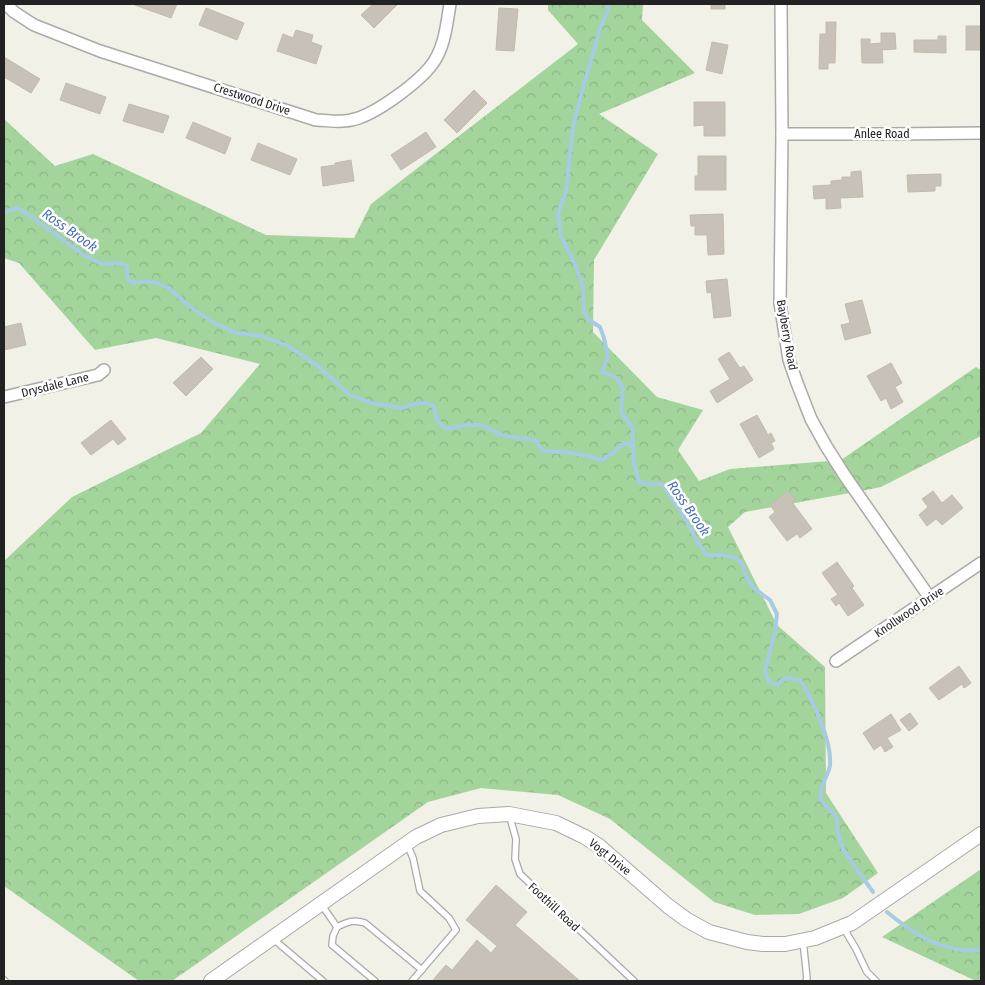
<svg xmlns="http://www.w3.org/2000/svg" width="985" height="985" font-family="'Fira Sans Condensed',sans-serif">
	<defs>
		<pattern id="forest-crowns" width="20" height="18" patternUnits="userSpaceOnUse" patternTransform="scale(1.25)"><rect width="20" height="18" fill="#a3d49b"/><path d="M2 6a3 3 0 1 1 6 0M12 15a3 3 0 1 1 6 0" fill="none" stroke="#8cb685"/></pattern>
	</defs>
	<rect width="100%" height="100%" fill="#f2f1e8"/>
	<g fill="url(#forest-crowns)">
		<path d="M548,4H643L642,20L695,73L599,114L658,154L594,260L593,332L657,397L703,410L678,450L699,481L730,469L841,460L976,367L981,370V436L881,487L861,491L745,512L728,527L777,625L825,667L826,793L878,873L843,898L799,914L755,915L714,902L610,819L558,795L481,788L428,802L172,981H139L4,886V561L72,497L201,433L260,364L156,338L95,350L19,263L4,258V119L55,166L93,154L266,235L354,238L371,204L578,44L548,10Z"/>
		<path d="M981,869V981H976L882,937Z"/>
	</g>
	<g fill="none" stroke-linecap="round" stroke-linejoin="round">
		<g stroke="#a7cbe2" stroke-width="4">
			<path d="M607,4L609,8L601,26L583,88L573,127L566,191L558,214L561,236L576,266L583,287L584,312L589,320L600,327L604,338L608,357L602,372L615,377L623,387L621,412L633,428V448"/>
			<path d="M4,212L17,208L26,213L84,255L102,264L121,263L127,266V278L133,283L147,281L157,283L169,288L187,304L212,322L236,333L262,336L288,346L318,366L350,395L371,403L402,408L414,404L424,403L434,406C435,416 437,422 446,429L467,425H481L504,436L535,440L543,451C564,452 581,453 602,460L613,453L621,445L628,443L633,448L634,464L639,482L651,484H662L685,518L698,543L707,555H722L734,557L742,563L747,579L755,589L770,600L777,614L775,632L765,671L769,682L777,685C786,676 789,677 800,680C813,700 832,741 830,765C829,773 824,780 822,787C821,791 821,795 820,799L837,818L838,833L844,851L873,892"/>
			<path d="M887,912C909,930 933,947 962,950C969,950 975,951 981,949"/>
		</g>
	</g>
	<g fill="#c8c1b7" stroke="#c5baaa">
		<path d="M132,4H177L171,18Z"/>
		<path d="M373,4H398L374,28L361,15Z"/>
		<rect x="711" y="4" width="14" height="5"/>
		<path d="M206,8L244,23L237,40L199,25Z"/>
		<path d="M499,8L518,9L514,51L496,50Z"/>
		<path d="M826,22H836L835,63H828V69H819L820,34H826Z"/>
		<rect x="966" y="26" width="15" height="24"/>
		<path d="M296,30L313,35L311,42L322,46L316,64L277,51L283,34L293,38Z"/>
		<path d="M881,33H895L896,49L882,50L883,63H862L861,39H870V44L881,43Z"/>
		<path d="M938,36H946V53L914,52V40H938Z"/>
		<path d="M712,42L728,45L722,74L706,70Z"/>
		<path d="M4,57L40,79L31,93L4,77Z"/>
		<path d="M66,83L106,97L100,114L60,100Z"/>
		<path d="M474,90L487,103L457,133L444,120Z"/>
		<path d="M694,102H725V136H704V125L694,126Z"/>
		<path d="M129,104L169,116L163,133L123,121Z"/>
		<path d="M193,122L231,138L225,154L186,138Z"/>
		<path d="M426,132L436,147L401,170L391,155Z"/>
		<path d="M258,143L297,159L290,175L251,160Z"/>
		<path d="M698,156H726V190H695V176H698Z"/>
		<path d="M351,160L354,181L323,186L321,167L335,165V163Z"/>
		<path d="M861,171L863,197L840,198L841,208L826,209V198L814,199L813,186L831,185V181L842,180V177H851V172Z"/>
		<path d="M941,174V186H935V191L908,192L907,175Z"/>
		<path d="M723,214L724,254L708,255L707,235H695V226H691L690,215Z"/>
		<path d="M727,279L731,316L714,318L711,292L707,293L706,281Z"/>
		<path d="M862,300L871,333L845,340L841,325L850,323L845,304Z"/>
		<path d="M21,323L26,345L4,350V327Z"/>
		<path d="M729,352L740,368L744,366L753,380L717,403L710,391L730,379L718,359Z"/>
		<path d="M201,357L213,369L186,396L173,383Z"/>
		<path d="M891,363L902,383L895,387L903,402L891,409L886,398L881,401L867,376Z"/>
		<path d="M757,415L768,435L771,433L775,441L771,443L774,449L759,458L740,424Z"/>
		<path d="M111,420L126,439L118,445L113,439L91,455L81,443Z"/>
		<path d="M788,491L795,499L792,502L812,529L800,538L797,534L787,541L769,517L775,512L770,505Z"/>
		<path d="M933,491L942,503L952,495L963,508L942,525L936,519L927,526L919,515L928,507L922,499Z"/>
		<path d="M837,562L854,586L852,588L864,605L848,616L839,603L836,606L831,599L838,595L822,573Z"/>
		<path d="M959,666L971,683L964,688L962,684L939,700L929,688Z"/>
		<path d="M910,713L918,724L909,731L900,720Z"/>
		<path d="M891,714L901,730L887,738L893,747L885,752L881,745L874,750L863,733Z"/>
		<path d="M496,885L527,912L515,925L580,981H432L446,965L452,970L477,940L491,953L497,946L466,920Z"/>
	</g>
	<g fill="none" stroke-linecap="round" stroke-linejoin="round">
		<defs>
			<g id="service">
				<path d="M509,814L516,839L515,859L520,874L634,981"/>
				<path d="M407,844L413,858L420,891L449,918L456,930L412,981"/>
				<path d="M321,904L337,927L333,936L332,945L375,981"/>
				<path d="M337,927C347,922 354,919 365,923L422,970"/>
				<path d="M843,927L856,949L867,972L876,981"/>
				<path d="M272,938L323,981"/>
				<path d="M803,941L807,978L806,981"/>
				<path d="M4,980L5,981"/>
			</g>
			<g id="minor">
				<path d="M6,4L14,12L34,25L100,51L316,120C327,120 340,123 351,120C374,116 423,80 435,60C445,44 447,22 450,4"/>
				<path d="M781,4L782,134L780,303L789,360L797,383L811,419L826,446L845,476L930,598"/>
				<path d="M782,134H895L981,133"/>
				<path d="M4,397L98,375L104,370"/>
				<path d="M836,661L981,563"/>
			</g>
			<path id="tertiary" d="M211,981L416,837L441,825L478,816L509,814L556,823L585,837L599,846L668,906L687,920L709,932L747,942L763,944H785L815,938L852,923L981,834"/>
		</defs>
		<use href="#service" stroke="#a9a9a9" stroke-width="8"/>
		<use href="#minor" stroke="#a9a9a9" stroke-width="14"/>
		<use href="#tertiary" stroke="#a9a9a9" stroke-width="16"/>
		<use href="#service" stroke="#fff" stroke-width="5.5"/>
		<use href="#minor" stroke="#fff" stroke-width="11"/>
		<use href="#tertiary" stroke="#fff" stroke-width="14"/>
	</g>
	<g text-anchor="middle" stroke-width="5" stroke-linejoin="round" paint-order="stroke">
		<g font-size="12" fill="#222" stroke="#fff">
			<text transform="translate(252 99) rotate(18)" y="4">Crestwood Drive</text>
			<text x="882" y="138">Anlee Road</text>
			<text transform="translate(787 335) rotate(80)" y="4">Bayberry Road</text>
			<text transform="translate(55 385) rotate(-14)" y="4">Drysdale Lane</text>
			<text transform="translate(909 612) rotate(-34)" y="4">Knollwood Drive</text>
			<text transform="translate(610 857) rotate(39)" y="4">Vogt Drive</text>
			<text transform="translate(554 907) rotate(43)" y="4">Foothill Road</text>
		</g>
		<g font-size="14" font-style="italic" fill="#486eb8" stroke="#fff">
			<text transform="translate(70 230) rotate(35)" y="5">Ross Brook</text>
			<text transform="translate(689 508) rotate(55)" y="5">Ross Brook</text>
		</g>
	</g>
	<rect width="985" height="985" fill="none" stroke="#222222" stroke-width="10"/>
</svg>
